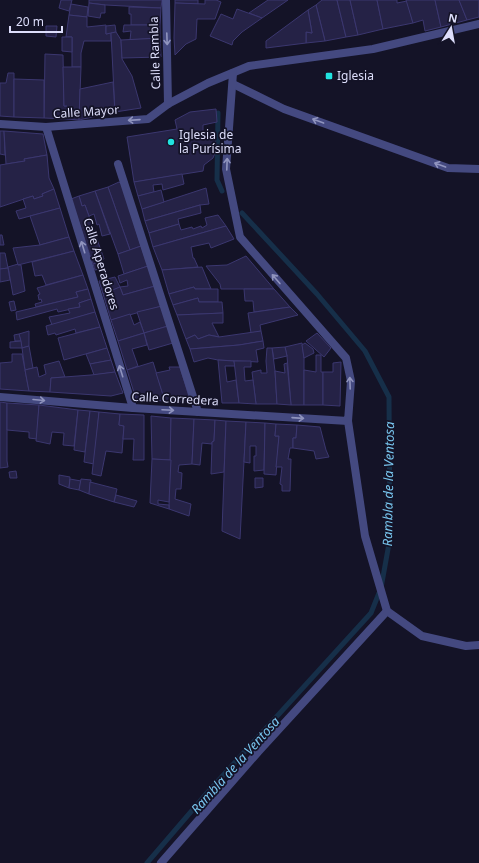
<svg xmlns="http://www.w3.org/2000/svg" width="479" height="863" font-family="'Noto Sans',sans-serif">
	<rect width="100%" height="100%" fill="#141327"/>
	<g fill="none" stroke-linecap="round" stroke-linejoin="round">
		<g stroke="#162f49" stroke-width="5">
			<path d="M218,113L217,180L222,191"/>
			<path d="M147,863L207,793L371,613L381,588L390,538L389,397L365,351L317,294L242,213"/>
		</g>
	</g>
	<g fill="#252246" stroke="#3b376f">
		<path d="M61,0H72L69,11L59,8Z"/>
		<path d="M89,0H162L161,8L106,5L89,3Z"/>
		<path d="M175,0H198V4L175,3Z"/>
		<path d="M205,0H216L221,2L215,19H197L196,39L186,44L175,55L174,38L175,3L205,4Z"/>
		<path d="M268,0H288L262,18L249,13Z"/>
		<path d="M322,0H337L346,37L325,41L316,5Z"/>
		<path d="M337,0H350L358,35L346,37Z"/>
		<path d="M350,0H377L383,29L358,35Z"/>
		<path d="M377,0H397V3L407,1L413,23L383,29Z"/>
		<path d="M406,0H435L441,27L425,31L423,20L413,23Z"/>
		<path d="M435,0H459L467,20L441,27Z"/>
		<path d="M459,0H479V17L467,20Z"/>
		<path d="M89,3L105,5V13H101L100,18L88,16Z"/>
		<path d="M71,4L88,7L87,17L69,15Z"/>
		<path d="M316,5L325,41L306,43V32L312,33L308,10Z"/>
		<path d="M129,7L161,8L160,25H131V14H129Z"/>
		<path d="M237,9L262,18L242,32L233,41L232,45L210,36L221,14L233,19Z"/>
		<path d="M308,10L312,33L306,32V43L266,48V41Z"/>
		<path d="M69,15L87,17V27L106,25V34L111,33V41H84L81,53V67H72V37H66Z"/>
		<path d="M115,25L116,32L106,34V26Z"/>
		<path d="M124,25H160V38L130,40L131,31L123,32Z"/>
		<path d="M46,26H57L56,37L46,36Z"/>
		<path d="M116,32L121,40L122,59L132,76L141,108L115,112L111,33Z"/>
		<path d="M62,37H72V52L62,51Z"/>
		<path d="M160,38L161,57L122,58L121,40Z"/>
		<path d="M45,54L63,55L64,106H67V119L44,118Z"/>
		<path d="M63,67H81L79,120L67,119V106H64Z"/>
		<path d="M8,73H14V117L0,116V83H6Z"/>
		<path d="M14,79L44,80V118L14,117Z"/>
		<path d="M113,82L115,112L79,120L80,89Z"/>
		<path d="M216,109L217,122L203,125V131L214,136L217,148L213,158L204,165L203,171L134,182L127,137L177,129L175,120L190,112Z"/>
		<path d="M0,131H4L5,155L0,154Z"/>
		<path d="M4,131L43,134L47,155L24,159L25,161L6,164Z"/>
		<path d="M47,155L49,178L54,189L42,194L43,196L34,199L33,196L0,207V165L25,161L24,159Z"/>
		<path d="M182,174L184,184L163,190L162,184L153,185L154,192L138,196L134,182Z"/>
		<path d="M119,182L122,184L141,246L130,250L108,187Z"/>
		<path d="M108,187L130,250L118,254L95,191Z"/>
		<path d="M206,188L209,204L200,205L145,221L142,209Z"/>
		<path d="M54,189L60,208L19,219L16,211L26,208L23,199L33,196L34,199L43,196L42,194Z"/>
		<path d="M161,190L164,202L142,209L138,196Z"/>
		<path d="M95,191L110,234L102,236L99,224L97,225L94,214L89,216L85,205L82,206L79,196Z"/>
		<path d="M79,196L82,206L85,205L104,259L93,264L71,199Z"/>
		<path d="M200,205L201,213L178,219L179,224L149,233L145,221Z"/>
		<path d="M60,208L69,237L40,245L30,216Z"/>
		<path d="M218,215L226,226L153,247L149,233L179,224L181,230L192,227L193,229L201,226L202,228L207,225L205,218Z"/>
		<path d="M226,226L234,239L211,248L209,243L191,247L193,258H194L198,267L162,270L153,247Z"/>
		<path d="M0,235H2L4,245H0Z"/>
		<path d="M69,237L74,251L18,265L13,248L40,245Z"/>
		<path d="M141,246L148,266L124,274L118,254Z"/>
		<path d="M74,251L83,275L46,285L42,275L35,276L32,262Z"/>
		<path d="M0,253H5L8,268L0,269Z"/>
		<path d="M246,256L274,289H221L220,284L206,266L227,265Z"/>
		<path d="M101,261L104,268L95,270L93,264Z"/>
		<path d="M18,264V265H21L25,291L13,295L8,267Z"/>
		<path d="M148,266L155,286L123,295L120,287L128,286L127,280L120,283L118,276Z"/>
		<path d="M202,267L211,289H195L194,287L169,294L162,270Z"/>
		<path d="M8,268L10,280L0,282V269Z"/>
		<path d="M83,275L88,289L76,292L78,297L36,307L35,304L42,302L41,299L39,300L38,295L40,294L37,288Z"/>
		<path d="M115,277L120,287L103,294L99,281Z"/>
		<path d="M155,286L162,306L111,320L103,294L120,287L123,295Z"/>
		<path d="M194,287L195,289H218V302H199L198,298L173,305L169,294Z"/>
		<path d="M88,289L91,299L79,303L80,307L58,312L57,309L17,320L16,312L78,297L76,292Z"/>
		<path d="M244,289H274L290,307L254,312L253,301H245Z"/>
		<path d="M198,298L199,302H222L223,313L177,315L173,305Z"/>
		<path d="M91,299L95,312L52,325L49,317L70,313L68,309L80,307L79,303Z"/>
		<path d="M14,301L16,310L11,311L9,302Z"/>
		<path d="M162,306L168,326L144,333L137,312Z"/>
		<path d="M290,307L298,315L260,325L261,331L251,333L248,313Z"/>
		<path d="M95,312L100,327L76,333L75,329L56,335L55,333L48,335L46,326Z"/>
		<path d="M223,313V323H212L219,337L209,335L198,339L195,335L186,339L177,315Z"/>
		<path d="M130,314L134,325L140,322L144,333L118,341L111,320Z"/>
		<path d="M168,326L173,343L149,350L144,333Z"/>
		<path d="M100,327L107,348L64,360L58,338Z"/>
		<path d="M29,331V346L22,348L19,334Z"/>
		<path d="M261,331L263,341L239,345L190,349L186,339L195,335L198,339L209,335L219,337Z"/>
		<path d="M144,333L147,345L132,349L138,366L127,370L118,341Z"/>
		<path d="M317,333L331,348L324,357L306,341Z"/>
		<path d="M19,334L21,341H15L14,335Z"/>
		<path d="M21,341L22,348H10V342Z"/>
		<path d="M263,341L264,348L256,350L258,362L218,360L208,358L194,362L190,349L239,345Z"/>
		<path d="M302,343L304,358V405H291L287,356L285,347Z"/>
		<path d="M305,343L313,349L314,353L304,358L302,345Z"/>
		<path d="M29,346L33,368L25,370L22,348Z"/>
		<path d="M285,347L287,356L274,359L272,348Z"/>
		<path d="M107,348L111,360L90,364L86,354Z"/>
		<path d="M267,348H272L275,371L277,404H256L252,372L261,370V373H267L266,361Z"/>
		<path d="M12,354H22L29,391L0,389V363L12,362Z"/>
		<path d="M316,355H321V372H323V405H304V370L316,372Z"/>
		<path d="M111,360L115,372L94,375L90,364Z"/>
		<path d="M218,360L234,361L235,366H225L227,382L236,380L239,403H222Z"/>
		<path d="M59,361L65,377L51,378L50,392L29,391L25,370L37,367L39,377L46,374L44,365Z"/>
		<path d="M234,361H251V367H244L245,381L253,380L256,404L239,403Z"/>
		<path d="M153,362L165,401L136,399L127,370Z"/>
		<path d="M341,362L340,406L323,405V372H333V363Z"/>
		<path d="M287,363L291,405L277,404L275,371L285,373L284,364Z"/>
		<path d="M169,367H180L190,400L188,402L165,401L156,373L170,370Z"/>
		<path d="M115,372L123,393L111,396L50,392L51,378L91,375Z"/>
		<path d="M0,402L7,403V461L8,467L0,468Z"/>
		<path d="M7,403L39,405L37,439L29,438V432L7,430Z"/>
		<path d="M39,405L78,410L74,446L63,445L64,433L52,432L50,444L36,441Z"/>
		<path d="M78,410L90,411L85,452L74,450Z"/>
		<path d="M90,411L99,412L94,464L84,462Z"/>
		<path d="M99,412L120,414L119,425L124,426L122,453L106,451L101,476L92,474Z"/>
		<path d="M120,414L144,415V460H133L134,439H123L124,426L119,425Z"/>
		<path d="M151,416L171,418V460L152,459Z"/>
		<path d="M171,418L194,419L192,464L179,465L178,472L182,473L181,489H176L175,499L191,504L189,516L169,509Z"/>
		<path d="M194,419L215,420L214,441L212,442V444L202,443L200,465L192,464Z"/>
		<path d="M215,420L226,421L224,472L211,474L212,444V442L214,441Z"/>
		<path d="M226,421L246,422L240,539L222,531Z"/>
		<path d="M246,422L265,423L264,470L254,471V456H256V446H250V463L244,462Z"/>
		<path d="M265,423L276,424L275,436H279L276,475L264,474Z"/>
		<path d="M276,424L297,425L296,438H293V448H290L288,459H291L290,491H282V485L280,484L282,467H276L279,436H275Z"/>
		<path d="M297,425L320,427L326,450L329,457L316,459L314,451L293,448V438H296Z"/>
		<path d="M152,459L171,460L169,502L158,500V504L169,505V509L150,503Z"/>
		<path d="M16,471L17,478H10L9,472Z"/>
		<path d="M59,475L70,477L69,488L59,484Z"/>
		<path d="M255,478H263V487L255,488Z"/>
		<path d="M70,479L81,481L79,490L69,488Z"/>
		<path d="M81,479L91,480L89,494L79,490Z"/>
		<path d="M90,482L117,489L114,502L89,494Z"/>
		<path d="M116,495L137,501L134,507L114,502Z"/>
	</g>
	<g fill="none" stroke-linecap="round" stroke-linejoin="round">
		<g stroke="#444980" stroke-width="8">
			<path d="M166,0L168,104"/>
			<path d="M233,84L284,109L448,168L479,169"/>
			<path d="M46,127L133,408"/>
			<path d="M118,164L198,412"/>
			<path d="M348,421L365,536L387,611L422,636L466,646L479,645"/>
			<path d="M161,863L258,752L387,611"/>
		</g>
		<g stroke="#444980" stroke-width="8">
			<path d="M0,124L46,127L148,119L168,104L208,83L249,66L373,49L479,24"/>
			<path d="M0,397L133,408L348,421L351,381L346,358L240,237L226,169L233,73"/>
		</g>
	</g>
	<defs><path id="oneway-shaft" d="M-6 0H5M1.5-3L5.5 0L1.5 3" fill="none" stroke-width="1.6" stroke-linecap="round" stroke-linejoin="round"/></defs>
	<g stroke="#9094be">
		<use href="#oneway-shaft" transform="translate(167 39) rotate(88)"/>
		<use href="#oneway-shaft" transform="translate(134 120) rotate(176)"/>
		<use href="#oneway-shaft" transform="translate(318 121) rotate(-160)"/>
		<use href="#oneway-shaft" transform="translate(227 164) rotate(-88)"/>
		<use href="#oneway-shaft" transform="translate(440 165) rotate(-160)"/>
		<use href="#oneway-shaft" transform="translate(83 247) rotate(-107)"/>
		<use href="#oneway-shaft" transform="translate(276 279) rotate(-131)"/>
		<use href="#oneway-shaft" transform="translate(121 371) rotate(-107)"/>
		<use href="#oneway-shaft" transform="translate(350 383) rotate(-92)"/>
		<use href="#oneway-shaft" transform="translate(39 400) rotate(5)"/>
		<use href="#oneway-shaft" transform="translate(168 410) rotate(3)"/>
		<use href="#oneway-shaft" transform="translate(298 418) rotate(4)"/>
	</g>
	<g fill="#21e3e0" stroke="#141327" stroke-width="1.5">
		<rect x="325" y="72" width="8" height="8" rx="2"/>
		<circle cx="171" cy="142" r="4"/>
	</g>
	<g text-anchor="middle" stroke-width="3.5" stroke-linejoin="round" paint-order="stroke">
		<g font-size="12" fill="#dddefb" stroke="#141327">
			<text transform="translate(155 53) rotate(-92)" y="4">Calle Rambla</text>
			<text transform="translate(86 112) rotate(-4)" y="4">Calle Mayor</text>
			<text transform="translate(101 264) rotate(73)" y="4">Calle Aperadores</text>
			<text transform="translate(175 399) rotate(3)" y="4">Calle Corredera</text>
		</g>
		<g font-size="12" fill="#dddefb" stroke="#141327" text-anchor="start">
			<text x="337" y="80">Iglesia</text>
			<text x="179" y="139">Iglesia de<tspan x="179" dy="14">la Purísima</tspan></text>
		</g>
		<g font-size="13" font-style="italic" fill="#78c5ee" stroke="#141327">
			<text transform="translate(388 484) rotate(-89)" y="5">Rambla de la Ventosa</text>
			<text transform="translate(235 765) rotate(-48)" y="5">Rambla de la Ventosa</text>
		</g>
	</g>
	<g transform="translate(451 28) rotate(11)" stroke="#141327" stroke-width="3" paint-order="stroke">
	<path d="M0-3L7 15L0 10L-7 15Z" fill="#dddefb"/>
	<text y="-6" font-size="11" font-weight="bold" text-anchor="middle" fill="#dddefb">N</text>
	</g>
	<path d="M10 26v6h52v-6" fill="none" stroke="#dddefb" stroke-width="2"/>
	<text x="16" y="26" font-size="12" fill="#dddefb" stroke="#141327" stroke-width="3" paint-order="stroke">20 m</text>
</svg>
